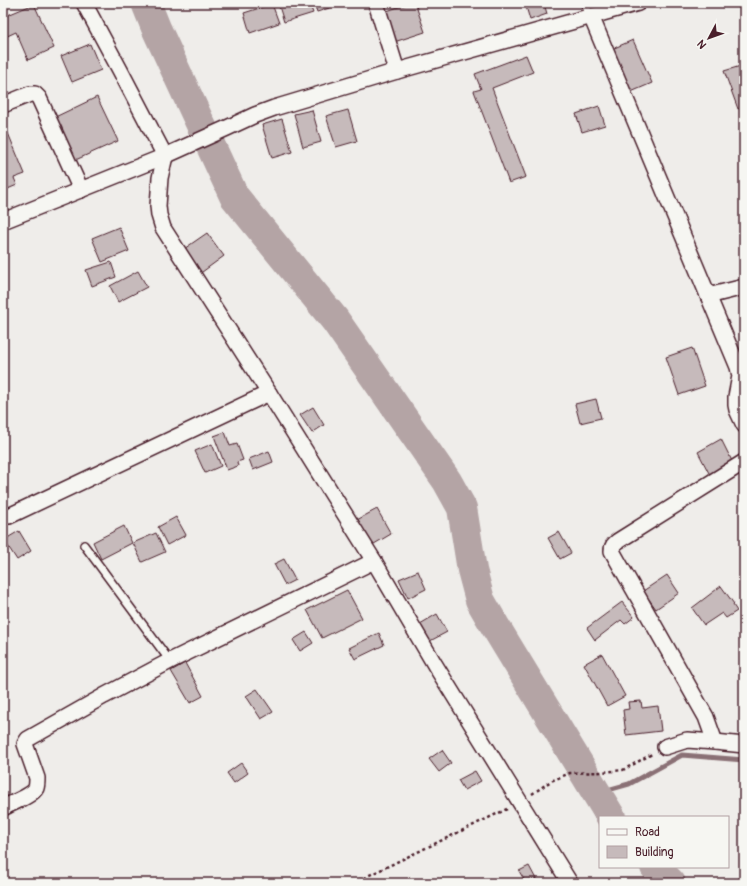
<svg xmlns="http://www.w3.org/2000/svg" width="747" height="886" font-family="Pangolin,sans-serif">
	<rect width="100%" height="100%" fill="#efedea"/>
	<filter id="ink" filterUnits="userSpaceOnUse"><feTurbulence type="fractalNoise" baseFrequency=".025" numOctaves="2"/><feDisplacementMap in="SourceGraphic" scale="8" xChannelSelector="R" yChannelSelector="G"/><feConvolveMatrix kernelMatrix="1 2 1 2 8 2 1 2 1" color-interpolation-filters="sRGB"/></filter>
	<g filter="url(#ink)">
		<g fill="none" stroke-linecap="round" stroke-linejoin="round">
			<path stroke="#8a6f74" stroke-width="5" d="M597,793L629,784L682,755L744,760"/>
			<g stroke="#b4a4a5" stroke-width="30">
				<path d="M146,3L156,28L234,196L335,320L447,481L462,508L472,570L480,600L495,626L611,817"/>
				<path d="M655,867L671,883"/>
			</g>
		</g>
		<g fill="#c6babb" stroke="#4a1f2b">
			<path d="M278,3H309L313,13L284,22Z"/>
			<path d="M314,3H345L317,12Z"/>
			<path d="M410,3H415L425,32L391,43L381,13Z"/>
			<path d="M525,3H544L547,14L530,20Z"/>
			<path d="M34,4L54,48L28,60L16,32L3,38V17Z"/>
			<path d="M272,4L279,23L250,33L244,13Z"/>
			<path d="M633,40L652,83L631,92L612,49Z"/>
			<path d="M90,44L101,70L72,82L61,56Z"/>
			<path d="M526,55L533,72L492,88L526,177L509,183L474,91L481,89L475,74Z"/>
			<path d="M744,65V106L738,109L724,71Z"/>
			<path d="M97,97L118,141L71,162L51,119Z"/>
			<path d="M599,106L605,125L582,132L576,114Z"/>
			<path d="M312,110L321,142L303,147L294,114Z"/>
			<path d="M348,110L357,141L336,147L326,116Z"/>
			<path d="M282,119L292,152L272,158L262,125Z"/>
			<path d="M3,121L25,174L14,178L17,185L3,191Z"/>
			<path d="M119,227L129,251L102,262L92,238Z"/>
			<path d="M207,233L224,256L198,275L181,251Z"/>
			<path d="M111,262L116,277L92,286L86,270Z"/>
			<path d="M138,271L147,287L118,302L110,286Z"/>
			<path d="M692,348L705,386L679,395L666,357Z"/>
			<path d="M596,399L601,418L580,423L575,404Z"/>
			<path d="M313,407L324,425L312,433L300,415Z"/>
			<path d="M225,432L230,446L237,444L243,460L237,462L238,466L227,470L214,436Z"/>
			<path d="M721,439L733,463L710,475L698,452Z"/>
			<path d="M212,444L221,466L205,473L195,451Z"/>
			<path d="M269,451L273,462L253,470L249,459Z"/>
			<path d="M377,509L391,534L369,547L355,521Z"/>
			<path d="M176,517L186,535L167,545L158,527Z"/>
			<path d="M124,526L132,543L101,559L93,542Z"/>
			<path d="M19,531L31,551L17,560L4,540Z"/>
			<path d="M559,532L571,553L560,559L548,538Z"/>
			<path d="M156,533L165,552L142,562L133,543Z"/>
			<path d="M284,559L295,580L285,585L274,564Z"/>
			<path d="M418,571L426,589L408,598L399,579Z"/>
			<path d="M667,575L679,593L656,609L643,591Z"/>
			<path d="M721,586L734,604L733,605L737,611L726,618L722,613L704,625L692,608Z"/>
			<path d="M347,590L362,618L322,638L307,610Z"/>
			<path d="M622,602L634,617L625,624L621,620L595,640L587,628Z"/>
			<path d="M437,614L447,632L430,641L420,624Z"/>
			<path d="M306,632L313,643L300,651L293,640Z"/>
			<path d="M379,633L384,645L355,659L349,648Z"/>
			<path d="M602,654L625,696L607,706L584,664Z"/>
			<path d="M185,663L203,696L190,703L171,671Z"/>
			<path d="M257,689L273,712L261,719L246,696Z"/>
			<path d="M641,701L642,708L658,706L661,731L626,735L623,710L629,709L628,702Z"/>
			<path d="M442,750L451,763L439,772L429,759Z"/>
			<path d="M241,763L248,773L234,783L227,773Z"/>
			<path d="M475,771L481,781L464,790L458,780Z"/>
			<path d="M529,866L537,881L533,883H526L519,871Z"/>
		</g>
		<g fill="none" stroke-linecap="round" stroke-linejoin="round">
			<defs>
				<g id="service">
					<path d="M584,3L591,16"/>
					<path d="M84,545L170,661"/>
				</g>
				<g id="minor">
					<path d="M84,3L120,70L165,156L160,178L158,206L159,215L163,228L269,393L374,561L435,665L570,883"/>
					<path d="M376,3L397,71"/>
					<path d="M591,16L738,367L740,376L736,397V405L737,410L744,425"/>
					<path d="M3,105L30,94H35L39,98L81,190"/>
					<path d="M3,221L165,156L227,128L255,115L274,108L397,71L638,3"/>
					<path d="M708,296L744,287"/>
					<path d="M9,516L269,393"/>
					<path d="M715,742L706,717L612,551C612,546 614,544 618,541L744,462"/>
					<path d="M665,747L687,740L715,742L744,745"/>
					<path d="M3,808C11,803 32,796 36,788C37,785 37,781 37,778L25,744L26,742L28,739L104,696L170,661L374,561"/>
				</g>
			</defs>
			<use href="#service" stroke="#4a1f2b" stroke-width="10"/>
			<use href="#minor" stroke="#4a1f2b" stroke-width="18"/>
			<g stroke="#4a1f2b" stroke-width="2.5" stroke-dasharray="3 3" stroke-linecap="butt">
				<path d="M532,794L551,781L570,773L603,772L623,770L652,754"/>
				<path d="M353,883L507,809"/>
			</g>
			<use href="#service" stroke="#f6f6f2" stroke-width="7"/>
			<use href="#minor" stroke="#f6f6f2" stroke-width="15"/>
		</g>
	</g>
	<rect width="747" height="886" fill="none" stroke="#f6f6f2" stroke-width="16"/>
	<rect x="8" y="8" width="731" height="870" fill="none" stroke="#4a1f2b" stroke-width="1.5" filter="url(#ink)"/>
	<rect x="599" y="816" width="130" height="52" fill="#f6f6f2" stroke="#b1a0a2"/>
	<rect x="607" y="829" width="20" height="6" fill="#f6f6f2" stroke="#b1a0a2"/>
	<text x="635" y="836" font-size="12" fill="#4a1f2b">Road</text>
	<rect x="607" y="846" width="20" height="12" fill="#c6babb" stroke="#b1a0a2"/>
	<text x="635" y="856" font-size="12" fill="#4a1f2b">Building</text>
	<g transform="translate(709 38) rotate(229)" stroke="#f6f6f2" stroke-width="3" paint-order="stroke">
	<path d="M0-3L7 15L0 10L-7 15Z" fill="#4a1f2b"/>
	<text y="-6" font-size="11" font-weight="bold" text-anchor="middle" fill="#4a1f2b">N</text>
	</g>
</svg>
